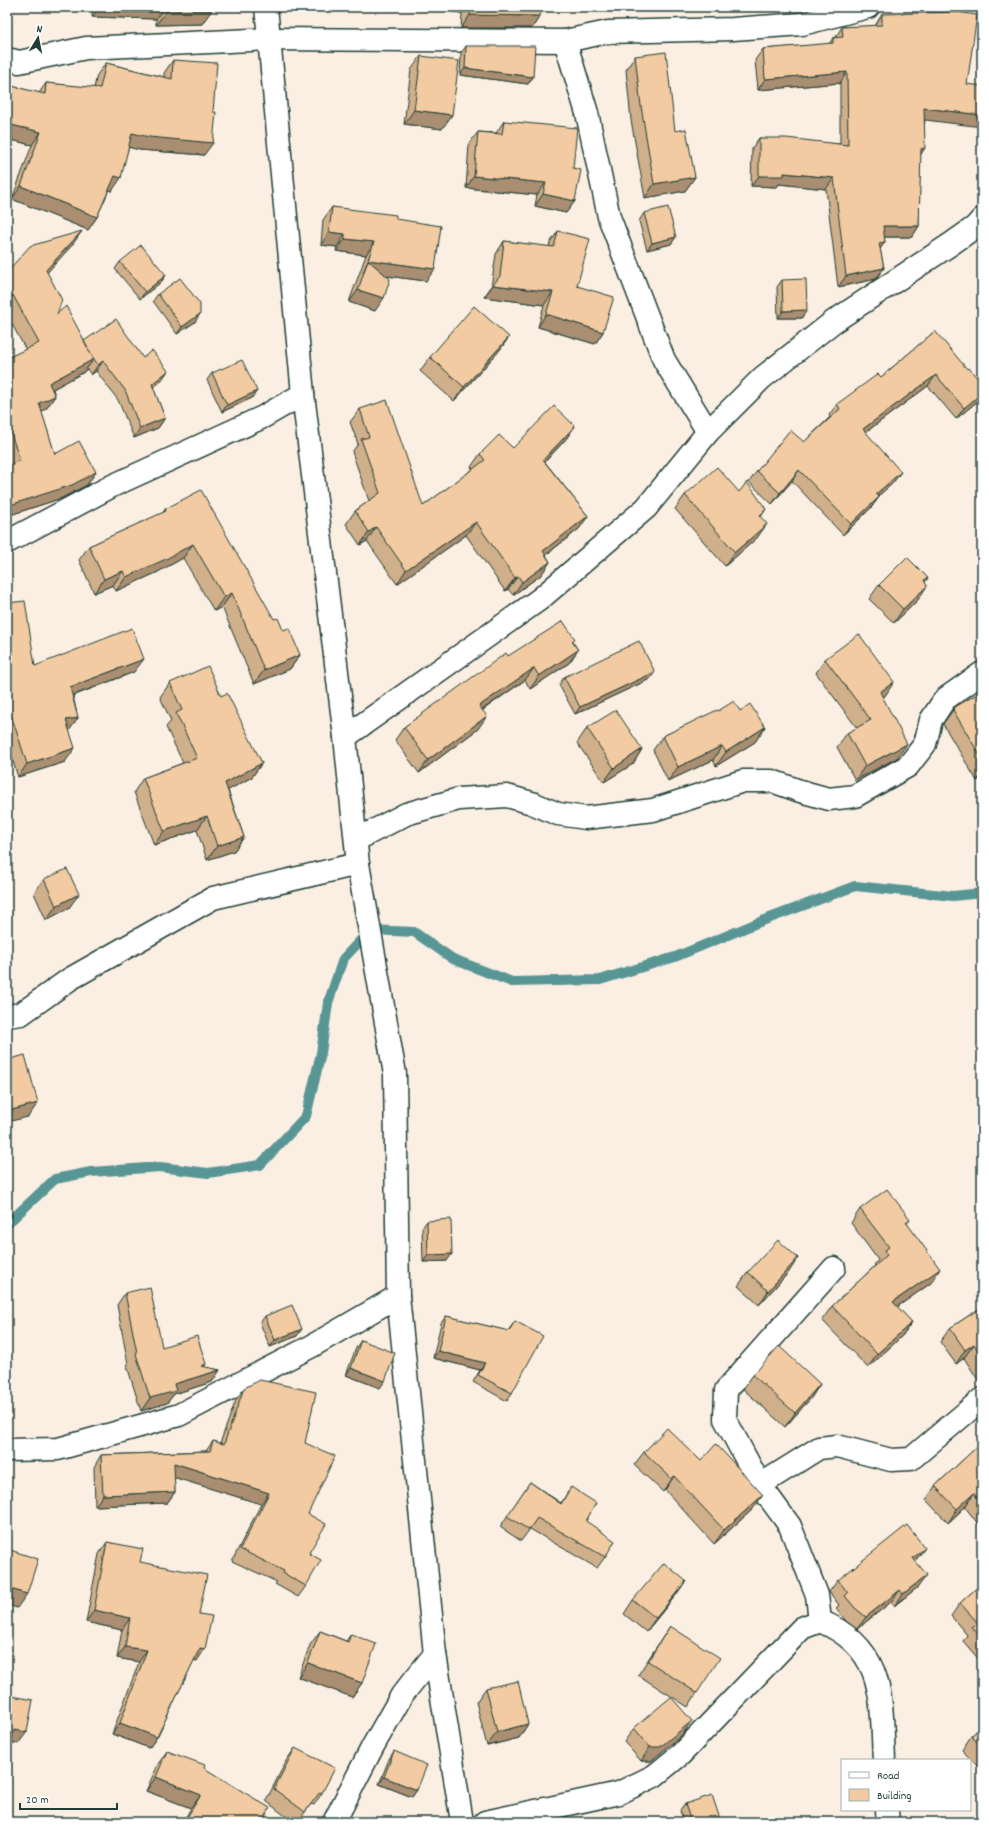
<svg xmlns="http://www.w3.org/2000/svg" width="989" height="1829" font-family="Dekko,sans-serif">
	<rect width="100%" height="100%" fill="#fbefe3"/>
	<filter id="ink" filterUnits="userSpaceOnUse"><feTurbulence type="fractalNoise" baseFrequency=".025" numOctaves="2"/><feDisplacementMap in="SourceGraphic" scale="8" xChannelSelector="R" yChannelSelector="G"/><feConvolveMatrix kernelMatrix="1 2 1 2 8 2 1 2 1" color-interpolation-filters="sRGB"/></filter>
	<g filter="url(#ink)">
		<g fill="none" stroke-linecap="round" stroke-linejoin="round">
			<path stroke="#599695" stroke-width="10" d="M7,1224L55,1179L91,1172L160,1167L208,1173L260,1165L306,1116L321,1053L328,1003L343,959L370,930L414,932L453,959L512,982L600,980L675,957L762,921L855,886L953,896L982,893"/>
			<defs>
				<g id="minor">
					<path d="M266,7L303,394L345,737L358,864L395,1074L398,1296L435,1654L462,1822"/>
					<path d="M565,41L587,113L609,217L664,360L708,432"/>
					<path d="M7,59L19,62L86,48L270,39L565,41L608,32L733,29L802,24L868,7"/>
					<path d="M7,542L112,486L263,417L303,394"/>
					<path d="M345,737L540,599L583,562L646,508L708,432L762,378L833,322L951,244L975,227L982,219"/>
					<path d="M356,840L406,814L459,799L507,796L532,803L558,814L586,818L653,810L743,781H772L800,791L829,799L855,796L908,766L925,744L931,720L945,699L982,673"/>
					<path d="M7,1016L21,1014L70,979L213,898L358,864"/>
					<path d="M7,1450L58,1449L179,1415L312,1346L398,1296"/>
					<path d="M760,1485L819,1448L837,1446L891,1460L911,1459L982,1399"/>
					<path d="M820,1621L817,1595L790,1526L760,1485L725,1419L726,1390L834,1268"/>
					<path d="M887,1810L888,1822"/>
					<path d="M334,1822L373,1746L402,1695L435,1654"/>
					<path d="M485,1822L619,1793L654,1776L681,1754L802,1628L820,1621C886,1648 881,1700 884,1760"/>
				</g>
			</defs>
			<use href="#minor" stroke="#1f3d34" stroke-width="25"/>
			<use href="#minor" stroke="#fff" stroke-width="22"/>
		</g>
		<g fill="#d0af8b" stroke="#1f3d34">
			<path d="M93,7H212L202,24L156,25V19L92,17Z"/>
			<path d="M453,7H541L540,16L532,28H461L462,13L453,12Z"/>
			<path d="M882,14L925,120L920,156L919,226L912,237H884L885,242L880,249L884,268L876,279L838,287L826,189L779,184L777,187L751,186L752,148L759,138L840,144V83L758,90L755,60L763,49L829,44L833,38H835L842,27L875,26Z"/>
			<path d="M466,46L533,77L528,84L460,75L461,53Z"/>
			<path d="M421,56L442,129L404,124L411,70Z"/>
			<path d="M635,56L675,131L695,177L685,191L645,198L631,120L626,70Z"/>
			<path d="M173,60L204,155L140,150L129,147L112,191L109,190L97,217L88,230L12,199L32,145L7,139V85L39,93L46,83L94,88L97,75L106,63L164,77V73Z"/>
			<path d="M504,121L573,168L575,201L566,213L535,206L537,195L466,188L469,144L478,132L496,133Z"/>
			<path d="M332,207L396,219L426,281L387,276L375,311L349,302L366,255L336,251L337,247L321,245L323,220Z"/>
			<path d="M644,213L676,237L671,244L647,250L639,221Z"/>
			<path d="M558,231L577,286L603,332L595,344L538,327L544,305L484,297L491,287L496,254L504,241L549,247L550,243Z"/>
			<path d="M73,244L47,272L57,314L84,341L143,358L161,381L153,387L165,418L158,428L134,438L118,400L96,371L91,375L87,369L84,372L53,389L55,396L46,409L41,411L55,454L96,472L87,485L62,498L7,516V466L8,465L7,462V358L26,350L7,315V272Z"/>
			<path d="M120,262L166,275L161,282L140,299L115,269Z"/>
			<path d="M782,280L802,318H778L777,287Z"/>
			<path d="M158,294L195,322L177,334L153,301Z"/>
			<path d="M935,331L979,400L956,419L928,386L866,432L893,483L878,496L879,497L871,508L843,535L792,481L772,504L749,482L757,471L804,442L830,417L829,415L837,404L881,377Z"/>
			<path d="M509,337L499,351L454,401L420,371L430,357Z"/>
			<path d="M212,373L252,398L222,412L207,380Z"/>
			<path d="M360,409L423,506L473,469L471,467L480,454L513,448L575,426L566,439L545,462L588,516L579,529L546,555L550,562L541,575L513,595L508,589L505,591L466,535L397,584L367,541L360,545L346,524L355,511L369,501L352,452L358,444L350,422Z"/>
			<path d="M739,492L766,509L761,517L757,538L725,566L675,509L685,495Z"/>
			<path d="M165,509L274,619L283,630L300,655L290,669L254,684L222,607L214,611L183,558L156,573L116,591L113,585L94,593L79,560L89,546L163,513Z"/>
			<path d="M928,578L925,582L918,600L894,623L869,599L879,585Z"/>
			<path d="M7,603L35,666L134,672L73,696L78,718L69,730L65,762L18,777L7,743Z"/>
			<path d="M573,642L578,650L569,663L530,689L525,680L483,710L478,729L419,773L395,740L404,727L508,656Z"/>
			<path d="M825,659L885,696L882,697L897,758L855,780L837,747L847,733L857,728L816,673Z"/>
			<path d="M564,677L650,679L575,714L559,685Z"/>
			<path d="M170,683L221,696L262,763L252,777L228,790L244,837L234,851L207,860L197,830L154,845L134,792L143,778L183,763L166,727L171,721L160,697Z"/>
			<path d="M982,691V777L977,781L943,724L955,707Z"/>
			<path d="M718,711H740L765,727L755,742L716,766L713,760L668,781L653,750L663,736Z"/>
			<path d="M587,728L642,749L633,764L604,782L577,743Z"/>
			<path d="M44,879L69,908L46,920L34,893Z"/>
			<path d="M860,1209L910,1219L907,1223L931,1283L897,1307L912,1322L902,1336L868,1368L822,1320L832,1306L875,1266L874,1265L878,1260L851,1223Z"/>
			<path d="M427,1221L447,1261L423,1262L422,1228Z"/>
			<path d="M748,1272H789L759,1305L738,1286Z"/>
			<path d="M125,1293L162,1347L206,1364L204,1367L220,1370L212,1382L174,1394L167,1403L141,1411L127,1366L128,1364L117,1305Z"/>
			<path d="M982,1307V1382L980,1383L964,1358L956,1364L940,1342L950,1328Z"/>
			<path d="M265,1316L297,1336L270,1347L260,1323Z"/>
			<path d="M446,1316L508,1331L515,1321L512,1393L507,1401L473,1382L480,1370L433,1358L441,1323Z"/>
			<path d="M361,1340L380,1388L346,1375L356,1348Z"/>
			<path d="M753,1375L820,1384L811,1398L785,1427L743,1389Z"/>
			<path d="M244,1388L305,1443L308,1514L309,1553L306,1586L298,1597L275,1584L277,1582L232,1561L261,1504L174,1477L175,1492L167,1503L95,1506L94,1467L101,1455L206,1451L213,1441L220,1443L236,1400Z"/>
			<path d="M982,1442V1529L965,1507L948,1523L926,1500L935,1486Z"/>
			<path d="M644,1452L753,1509L714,1544L665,1490L663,1492L634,1465Z"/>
			<path d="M530,1482L561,1503L571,1487L586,1521L605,1557L597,1568L530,1529L521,1541L500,1527Z"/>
			<path d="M107,1542L140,1562L199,1614L197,1661L194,1660L157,1737L149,1748L112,1734L139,1662L117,1658L122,1630L86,1622L99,1554Z"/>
			<path d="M916,1560L915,1561L918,1587L894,1606L891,1602L857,1629L846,1621L836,1608L839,1605L829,1592L838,1580Z"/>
			<path d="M982,1583V1663L963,1641L967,1635L951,1616L960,1603Z"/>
			<path d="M676,1595L646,1632L624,1614L633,1600Z"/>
			<path d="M670,1626L697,1693L688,1707L638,1675Z"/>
			<path d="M320,1631L346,1641L351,1634L362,1683L352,1697L298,1677L310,1645Z"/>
			<path d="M486,1688L528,1724L519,1738L487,1746L476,1702Z"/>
			<path d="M692,1721L682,1735L651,1761H641L624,1742L634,1728Z"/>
			<path d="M982,1726V1771L962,1750L971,1736Z"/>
			<path d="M295,1748L322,1793L314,1805L311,1804L298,1822H293L266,1801L286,1761Z"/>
			<path d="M167,1751L204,1768L262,1822H183L191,1808L146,1791L158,1764Z"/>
			<path d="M394,1751L417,1790L412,1797L379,1784L389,1759Z"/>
			<path d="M685,1804L721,1822H684L680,1811Z"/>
		</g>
		<g fill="#a98e71" stroke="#1f3d34">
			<path d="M100,7H165L156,19L92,17Z"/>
			<path d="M457,7H466L462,13L453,12Z"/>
			<path d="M555,7H618L617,9Z"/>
			<path d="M212,10L202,24L156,25L166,11Z"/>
			<path d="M470,15L540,16L532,28H461Z"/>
			<path d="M465,68L533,77L528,84L460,75Z"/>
			<path d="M847,72L840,83L758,90L765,79Z"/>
			<path d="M924,108L982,115V127L917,119Z"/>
			<path d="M414,110L452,115L442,129L404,124Z"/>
			<path d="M7,124L41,132L32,145L7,139Z"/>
			<path d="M132,133L213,143L204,155L140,150L123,146Z"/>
			<path d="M925,148L918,159L921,149Z"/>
			<path d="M784,173L834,178L826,189L779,184L777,187L751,186L759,176Z"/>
			<path d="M115,176L121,178L112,191L106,189Z"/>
			<path d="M474,176L546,183L537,195L466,188Z"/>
			<path d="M695,177L685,191L645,198L654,184Z"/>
			<path d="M21,186L97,217L88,230L12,199Z"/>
			<path d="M543,194L575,201L566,213L535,206Z"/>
			<path d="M883,226H919L912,237H875Z"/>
			<path d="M82,231L73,244L37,284L46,270Z"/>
			<path d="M329,232L345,234L337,247L321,245Z"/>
			<path d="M676,237L671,244L647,250L652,243Z"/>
			<path d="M345,239L374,242L366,255L336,251Z"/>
			<path d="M885,242L877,253L879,243Z"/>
			<path d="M368,260L435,269L426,281L363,273Z"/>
			<path d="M884,268L876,279L838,287L846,276Z"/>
			<path d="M166,275L161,282L140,299L145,292Z"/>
			<path d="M493,285L553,292L544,305L484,297Z"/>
			<path d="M358,290L384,298L375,311L349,302Z"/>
			<path d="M13,295L7,303V297Z"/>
			<path d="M807,310L802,318H778L783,311Z"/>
			<path d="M200,314L195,322L177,334L182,327Z"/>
			<path d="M546,314L603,332L595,344L538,327Z"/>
			<path d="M509,337L499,351L454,401L464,387Z"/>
			<path d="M94,359L84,372L40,396L49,383Z"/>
			<path d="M103,361L96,371L91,375L98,365Z"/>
			<path d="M168,371L161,381L145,394L152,384Z"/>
			<path d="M936,375L928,386L855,440L863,429Z"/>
			<path d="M257,391L252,398L222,412L227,405Z"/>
			<path d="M982,393V395L979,400L956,419L964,408Z"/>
			<path d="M55,396L46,409L29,417L39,403Z"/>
			<path d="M165,418L158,428L134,438L140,428Z"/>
			<path d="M575,426L566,439L534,473L543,460Z"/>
			<path d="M799,470L792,481L772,504L780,493Z"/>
			<path d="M96,472L87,485L62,498L7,516V506Z"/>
			<path d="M901,472L893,483L868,505L876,494Z"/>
			<path d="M879,497L871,508L843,535L851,524Z"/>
			<path d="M588,516L579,529L534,564L543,551Z"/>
			<path d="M476,522L466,535L397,584L406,570Z"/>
			<path d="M767,524L757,538L725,566L735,552Z"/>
			<path d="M376,527L367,541L360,545L369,532Z"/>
			<path d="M193,544L183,558L156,573L116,591L126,577Z"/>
			<path d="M550,562L541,575L513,595L522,582Z"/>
			<path d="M123,571L113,585L94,593L104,579Z"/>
			<path d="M518,576L508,589L505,591L515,578Z"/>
			<path d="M927,586L918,600L894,623L903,609Z"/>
			<path d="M232,593L222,607L214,611L224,597Z"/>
			<path d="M578,650L569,663L530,689L539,676Z"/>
			<path d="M300,655L290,669L254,684L264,670Z"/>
			<path d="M144,659L134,672L61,700L70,687Z"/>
			<path d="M534,668L525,680L470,718L479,706Z"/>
			<path d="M655,672L650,679L575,714L580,707Z"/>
			<path d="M894,682L885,696L870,706L880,692Z"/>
			<path d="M487,716L478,729L419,773L428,760Z"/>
			<path d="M78,718L69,731L66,720Z"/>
			<path d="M765,727L755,742L716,766L726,752Z"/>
			<path d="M907,744L897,758L855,780L865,766Z"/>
			<path d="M722,746L713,760L668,781L678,767Z"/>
			<path d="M75,748L65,762L18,777L27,764Z"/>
			<path d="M642,749L633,764L604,782L614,768Z"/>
			<path d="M262,763L252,777L216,797L225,783Z"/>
			<path d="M982,773V777L977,781Z"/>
			<path d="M207,816L197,830L154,845L164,831Z"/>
			<path d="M244,837L234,851L207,860L217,846Z"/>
			<path d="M79,894L69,908L46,920L56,906Z"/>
			<path d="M38,1103L28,1117L7,1122V1112L8,1111Z"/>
			<path d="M452,1254L447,1261L423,1262L428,1255Z"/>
			<path d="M798,1258L789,1272L759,1305L768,1291Z"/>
			<path d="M940,1269L931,1283L884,1316L893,1302Z"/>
			<path d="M912,1322L902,1336L868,1368L877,1354Z"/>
			<path d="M302,1329L297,1336L270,1347L275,1340Z"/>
			<path d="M974,1344L964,1358L956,1364L965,1350Z"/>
			<path d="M438,1351L485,1363L480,1370L433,1358Z"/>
			<path d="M351,1368L385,1381L380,1388L346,1375Z"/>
			<path d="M220,1370L212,1382L174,1394L167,1403L141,1411L150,1398L174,1384Z"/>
			<path d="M820,1384L811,1398L785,1427L795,1413Z"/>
			<path d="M174,1463L269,1493L261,1504L166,1475Z"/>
			<path d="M674,1476L665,1490L663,1492L672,1479Z"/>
			<path d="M175,1492L167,1503L95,1506L103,1495Z"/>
			<path d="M974,1493L965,1507L948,1523L957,1509Z"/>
			<path d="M763,1495L753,1509L714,1544L724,1530Z"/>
			<path d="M925,1548L916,1560L904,1570L913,1558Z"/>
			<path d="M927,1575L918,1587L894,1606L903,1594Z"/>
			<path d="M686,1581L676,1595L646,1632L656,1618Z"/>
			<path d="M7,1588L27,1594L17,1608L7,1605Z"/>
			<path d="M900,1590L891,1602L857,1629L866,1617Z"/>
			<path d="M94,1610L130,1618L122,1630L86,1622Z"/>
			<path d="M125,1647L147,1650L139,1662L117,1658Z"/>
			<path d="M200,1648L205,1649L197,1661L192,1660Z"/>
			<path d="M308,1663L362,1683L352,1697L298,1677Z"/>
			<path d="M692,1721L682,1735L651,1761H641L650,1747Z"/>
			<path d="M120,1723L157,1737L149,1748L112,1734Z"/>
			<path d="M528,1724L519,1738L487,1746L497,1732Z"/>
			<path d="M14,1730L27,1732L18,1744L7,1742Z"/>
			<path d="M156,1777L201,1795L191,1808L146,1791Z"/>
			<path d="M384,1777L417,1790L412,1797L379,1784Z"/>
		</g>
		<g fill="#f2cba2" stroke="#1f3d34">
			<path d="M166,7H212V10L166,11Z"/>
			<path d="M470,7H541L540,16L470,15Z"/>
			<path d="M957,12L977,15L967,84L982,86V115L924,108L925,148L921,149L919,226H883L885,242L879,243L884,268L846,276L834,178L784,173V176H759V138H786L848,145L847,72L765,79L763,49L833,43V38L843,37L842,27L882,25V14Z"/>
			<path d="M466,46H535L533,77L465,68Z"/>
			<path d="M666,52L675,131L686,129L695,177L654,184L641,106L635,56Z"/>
			<path d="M421,56L459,61L452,115L414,110Z"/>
			<path d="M173,60L217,63L213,112H216L213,143L149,137L132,133L121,178L115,176L97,217L21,186L41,132L7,124V85L45,94L46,83L100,88L106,63L172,79Z"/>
			<path d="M504,121L577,128L573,168L581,170L575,201L543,194L546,183L474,176L478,132L502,134Z"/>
			<path d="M332,207L396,215V219L441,226L435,269L368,260L390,279L384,298L358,290L374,242L345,239V234L329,232Z"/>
			<path d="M668,207L676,237L652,243L644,213Z"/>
			<path d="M82,231L46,270L62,300L57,314L66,306L94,359L49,383L55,396L39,403L55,454L79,441L96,472L72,485L7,506V466L20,460L7,422V358L39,343L13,295L7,297V272L30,246Z"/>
			<path d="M558,231L590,239L577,286L614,297L603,332L546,314L553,292L493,285L500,276L504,241L554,247Z"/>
			<path d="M141,245L166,275L145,292L120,262Z"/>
			<path d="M180,278L200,304V314L182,327L158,294Z"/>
			<path d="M806,279L807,310L783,311L782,280Z"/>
			<path d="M474,306L509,337L464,387L430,357Z"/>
			<path d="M116,319L143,358L152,350L168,371L152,384L165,418L140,428L125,390L103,361L98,365L92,356L84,341Z"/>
			<path d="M935,331L967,369L969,368L982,384V393L964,408L936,375L863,429L901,472L876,494L879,497L851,524L799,470L780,493L757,471L790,430L804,442L840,409L837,404L878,374L881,377Z"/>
			<path d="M242,360L257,391L227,405L212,373Z"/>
			<path d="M387,400L423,506L485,460L480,454L499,435L513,448L554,406L575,426L543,460L588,516L543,551L550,562L522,582L518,576L515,578L476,522L406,570L376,527L369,532L355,511L380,493L361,439L369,437L360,409Z"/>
			<path d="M717,467L739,492L747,482L766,509L760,516L767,524L735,552L685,495Z"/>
			<path d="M201,490L274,619L278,618L283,630L289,628L300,655L264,670L232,593L224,597L193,544L166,559L126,577L123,571L104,579L89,546L166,511L165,509Z"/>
			<path d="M907,557L928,578L924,580L927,586L903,609L879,585Z"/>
			<path d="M25,601L35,666L132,628L144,659L70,687L78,718L66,720L75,748L27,764L8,705H7V603Z"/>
			<path d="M563,621L575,639L572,641L578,650L539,676L534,668L479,706L487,716L428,760L404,727L506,653L508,656Z"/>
			<path d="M859,634L894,682L880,692L907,744L865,766L847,733L871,720L825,659Z"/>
			<path d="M639,641L655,672L580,707L564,677Z"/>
			<path d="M208,666L221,696L227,693L262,763L225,783L244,837L217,846L207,816L164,831L143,778L197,758L176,713L182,710L170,683Z"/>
			<path d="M982,691V759L953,710L955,707Z"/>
			<path d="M734,701L740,711L750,704L765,727L726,752L722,746L678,767L663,736L717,710L718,711Z"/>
			<path d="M616,710L642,749L614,768L587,728Z"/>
			<path d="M67,869L79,894L56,906L44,879Z"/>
			<path d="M25,1055L38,1103L8,1111L7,1107V1060Z"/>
			<path d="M887,1189L910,1219L906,1222L940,1269L893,1302L912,1322L877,1354L832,1306L887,1255L884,1251L889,1247L860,1209Z"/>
			<path d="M451,1219L452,1254L428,1255L427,1221Z"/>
			<path d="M778,1240L798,1258L768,1291L748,1272Z"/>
			<path d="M150,1287L162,1347L197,1336L206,1364L201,1366L220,1370L174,1384L176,1391L150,1398L136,1354L137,1353L125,1293Z"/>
			<path d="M292,1305L302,1329L275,1340L265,1316Z"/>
			<path d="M982,1307V1357L974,1344L965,1350L950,1328Z"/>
			<path d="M446,1316L509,1331L515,1321L543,1336L512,1393L478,1375L485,1363L438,1351Z"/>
			<path d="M361,1340L395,1353L385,1381L351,1368Z"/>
			<path d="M779,1346L820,1384L795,1413L753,1375Z"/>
			<path d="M260,1380L316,1392L305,1443L335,1456L308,1514L326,1524L309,1553L321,1560L306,1586L283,1573L284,1571L240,1549L269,1493L174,1463L175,1492L103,1495L101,1455L210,1451L213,1441L224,1444L244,1388Z"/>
			<path d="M667,1428L701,1461L716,1444L763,1495L724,1530L674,1476L672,1479L644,1452Z"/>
			<path d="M982,1442V1504L974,1493L957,1509L935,1486Z"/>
			<path d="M530,1482L561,1504L571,1487L596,1503L586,1521L615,1541L605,1557L537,1518L529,1530L507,1516Z"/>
			<path d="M907,1525L925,1548L913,1558L927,1575L903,1594L900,1590L866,1617L855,1608L845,1596L848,1593L838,1580Z"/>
			<path d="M107,1542L143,1549L140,1562L207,1575L199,1614L212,1616L205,1649L200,1648L157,1737L120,1723L147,1650L125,1647L130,1618L94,1610Z"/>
			<path d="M7,1549L38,1559L27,1594L7,1588Z"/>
			<path d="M664,1563L686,1581L656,1618L633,1600Z"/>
			<path d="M982,1583V1639L972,1627L978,1623L960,1603Z"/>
			<path d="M670,1626L720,1658L697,1693L648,1661Z"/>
			<path d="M320,1631L348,1642L351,1634L376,1644L362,1683L308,1663Z"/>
			<path d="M518,1681L528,1724L497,1732L486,1688Z"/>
			<path d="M7,1695L33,1700L27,1732L14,1730L7,1769Z"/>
			<path d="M671,1697L692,1721L660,1747H650L634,1728Z"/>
			<path d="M982,1726V1747L971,1736Z"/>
			<path d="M295,1748L335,1768L322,1793L320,1792L305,1812L274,1789Z"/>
			<path d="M167,1751L205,1765L204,1768L270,1808L262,1822H184L201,1795L156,1777Z"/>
			<path d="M394,1751L427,1765L417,1790L384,1777Z"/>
			<path d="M712,1795L721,1822H691L685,1804Z"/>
		</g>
	</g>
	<rect width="989" height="1829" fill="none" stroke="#fff" stroke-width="24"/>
	<rect x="12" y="12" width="965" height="1805" fill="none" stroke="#1f3d34" stroke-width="1.5" filter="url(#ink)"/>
	<rect x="841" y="1759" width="130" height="52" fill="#ffffff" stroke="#a5b1ae"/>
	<rect x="849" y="1772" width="20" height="6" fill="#ffffff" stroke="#a5b1ae"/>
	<text x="877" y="1779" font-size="12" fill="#1f3d34">Road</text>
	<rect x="849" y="1789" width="20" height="12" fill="#f2cba2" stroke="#a5b1ae"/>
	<text x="877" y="1799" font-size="12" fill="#1f3d34">Building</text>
	<g transform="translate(38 38) rotate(10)" stroke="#ffffff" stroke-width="3" paint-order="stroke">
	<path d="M0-3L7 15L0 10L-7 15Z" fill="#1f3d34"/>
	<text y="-6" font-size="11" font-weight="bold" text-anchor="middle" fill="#1f3d34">N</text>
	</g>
	<path d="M20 1803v6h97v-6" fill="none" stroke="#1f3d34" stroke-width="2"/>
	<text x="26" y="1803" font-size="12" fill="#1f3d34" stroke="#ffffff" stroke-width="3" paint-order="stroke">20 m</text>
</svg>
